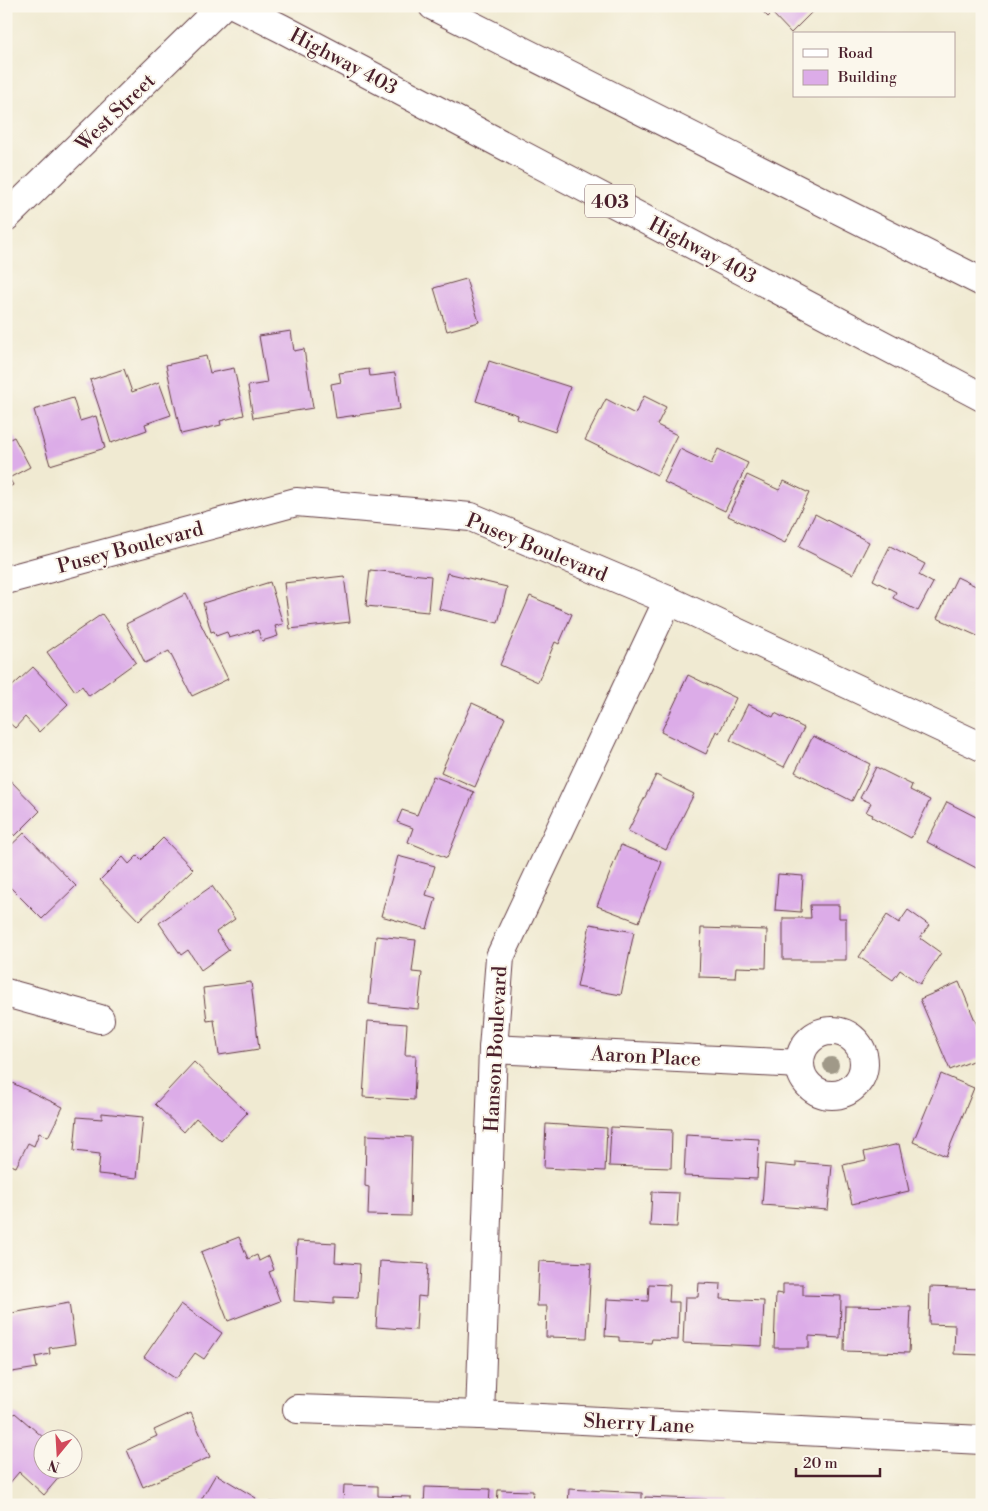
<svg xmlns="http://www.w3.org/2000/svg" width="988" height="1511" font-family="'Libre Bodoni',serif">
	<rect width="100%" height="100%" fill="#fbf7ec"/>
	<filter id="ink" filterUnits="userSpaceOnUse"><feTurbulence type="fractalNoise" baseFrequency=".02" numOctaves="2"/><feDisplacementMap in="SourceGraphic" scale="10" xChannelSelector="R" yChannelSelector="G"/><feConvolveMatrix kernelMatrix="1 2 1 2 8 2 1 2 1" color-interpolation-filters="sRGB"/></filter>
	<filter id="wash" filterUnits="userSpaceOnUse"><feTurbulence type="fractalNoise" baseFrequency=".0096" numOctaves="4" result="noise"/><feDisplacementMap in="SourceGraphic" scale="20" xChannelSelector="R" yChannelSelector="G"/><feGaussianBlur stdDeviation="1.12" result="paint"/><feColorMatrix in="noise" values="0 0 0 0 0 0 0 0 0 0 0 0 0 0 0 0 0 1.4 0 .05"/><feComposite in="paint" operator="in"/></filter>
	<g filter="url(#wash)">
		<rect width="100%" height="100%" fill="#f0ead2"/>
		<g id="blocks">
			<g fill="#dcace8">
				<path d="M757,6H818L791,33L772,13L768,17Z"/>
				<path d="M466,279L479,322L447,331L434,288Z"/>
				<path d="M291,331L294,351L304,349L313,408L253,418L248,386L267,383L259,336Z"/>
				<path d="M206,356L210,373L234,368L244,415L220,421L221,425L181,434L166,365Z"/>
				<path d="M489,361L570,387L555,432L517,419L518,415L476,401Z"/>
				<path d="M124,369L132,392L159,382L171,415L145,424L147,430L111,443L90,380Z"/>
				<path d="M369,369L370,376L395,373L400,409L336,418L331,384L341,382L339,373Z"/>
				<path d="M644,396L666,407L657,425L677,435L657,475L585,440L606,399L635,414Z"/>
				<path d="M73,398L80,421L96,416L105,448L50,465L34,410Z"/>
				<path d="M14,437L30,467L9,478L13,485L6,489V441Z"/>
				<path d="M680,449L711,464L718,449L748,463L725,511L664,482Z"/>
				<path d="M747,475L779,490L784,481L809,493L785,543L728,516Z"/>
				<path d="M815,514L869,542L853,574L799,547Z"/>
				<path d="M890,546L925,564L919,575L933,583L918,611L893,598L896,592L873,580Z"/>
				<path d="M370,570L431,576L428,612L366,606Z"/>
				<path d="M447,573L507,587L498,623L439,609Z"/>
				<path d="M344,576L350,622L290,629L284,583Z"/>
				<path d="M957,577L982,589V638L937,618Z"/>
				<path d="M270,582L283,624L275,626L278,636L262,641L258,630L229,638L227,632L216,636L214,631L211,632L203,603Z"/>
				<path d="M186,594L228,679L192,696L169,651L145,663L126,624Z"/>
				<path d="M530,596L572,614L559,644L555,642L538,682L500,665Z"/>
				<path d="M102,614L136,662L89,696L82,686L75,691L47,652Z"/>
				<path d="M33,667L68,704L39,732L25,717L15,728L6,720V692Z"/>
				<path d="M688,675L736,698L719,733L716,731L706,754L661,732Z"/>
				<path d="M472,703L505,718L475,787L441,772Z"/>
				<path d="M748,704L773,717L775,713L804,728L784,767L730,740Z"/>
				<path d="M813,736L870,764L852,801L795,772Z"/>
				<path d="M876,767L912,785L910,790L930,800L911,838L872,817L873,815L866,812L871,803L860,798Z"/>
				<path d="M656,775L694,794L666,850L628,831Z"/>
				<path d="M433,776L474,792L447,858L408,842L413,828L397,822L402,810L417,815Z"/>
				<path d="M10,780L40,811L15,836L10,831L6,835V783Z"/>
				<path d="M947,802L982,820V871L927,842Z"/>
				<path d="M24,833L76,886L42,919L6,883V850Z"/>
				<path d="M163,838L193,869L139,921L100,880L123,857L129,864L137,856L141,860Z"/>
				<path d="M621,845L662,862L639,922L597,906Z"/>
				<path d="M398,856L435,866L426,895L436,898L427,929L381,916Z"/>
				<path d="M778,874L803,876L801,912L775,910Z"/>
				<path d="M212,886L235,919L216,932L229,950L201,970L188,950L181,955L159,923Z"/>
				<path d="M810,905H839V918H846V960H783V918H811Z"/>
				<path d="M908,910L929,925L920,938L941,953L920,984L900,970L893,980L859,957L887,915L899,923Z"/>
				<path d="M590,924L634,932L621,995L577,987Z"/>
				<path d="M701,928L767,930L766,968L736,967L735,978L699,977Z"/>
				<path d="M376,936L416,940L412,972L422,973L418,1009L369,1004Z"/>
				<path d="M251,982L259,1049L219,1055L214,1020L207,1021L203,988Z"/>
				<path d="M959,982L982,1037V1057L950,1070L920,999Z"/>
				<path d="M368,1021L407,1024L405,1055H416L414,1100L363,1097Z"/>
				<path d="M194,1062L247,1113L221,1141L196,1118L184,1132L155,1104Z"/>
				<path d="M941,1074L974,1088L946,1156L913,1142Z"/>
				<path d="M10,1082L63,1107L48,1137L39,1133L34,1146L28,1143L16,1167L6,1163V1090Z"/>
				<path d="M102,1113L143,1117L137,1178L98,1174L100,1154L74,1151L77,1117L102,1119Z"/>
				<path d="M546,1124L607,1128L605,1171L544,1168Z"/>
				<path d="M611,1127L672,1130L671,1168L609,1166Z"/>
				<path d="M366,1135L412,1137L410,1216L368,1215L369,1187L365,1186Z"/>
				<path d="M686,1135L759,1139L757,1179L684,1176Z"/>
				<path d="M899,1144L909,1191L852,1204L843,1165L866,1160L864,1152Z"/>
				<path d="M796,1162L832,1165L828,1210L762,1205L765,1164L796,1167Z"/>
				<path d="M652,1192L679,1193L677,1227L650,1226Z"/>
				<path d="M239,1237L248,1259L257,1255L259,1261L269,1256L274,1270L269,1272L280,1301L228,1321L201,1252Z"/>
				<path d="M297,1241L336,1243L335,1262L360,1264L358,1298L334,1297V1304L294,1301Z"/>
				<path d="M380,1261L428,1264L426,1297L418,1296L416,1330L376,1327Z"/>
				<path d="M539,1261L591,1263L587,1338L546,1337L547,1306H537Z"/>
				<path d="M699,1283L721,1284L720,1299L764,1301L762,1346L683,1343L685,1297H698Z"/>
				<path d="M649,1284L670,1285L669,1302H679L678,1340L652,1339L651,1343L619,1341V1337L605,1336L607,1299L648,1301Z"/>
				<path d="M783,1284H803V1295L841,1296L840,1338L809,1336V1348H774L776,1293L783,1294Z"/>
				<path d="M930,1287L982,1289V1355L954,1354L955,1325L929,1324Z"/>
				<path d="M69,1303L75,1344L49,1348L50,1354L35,1357L37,1368L6,1373V1314Z"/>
				<path d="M181,1304L222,1333L204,1359L195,1353L176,1379L144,1357Z"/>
				<path d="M845,1306L911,1307L909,1353L844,1351Z"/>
				<path d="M15,1413L44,1438H42V1468H67L44,1495L19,1472L8,1485L6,1483V1423Z"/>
				<path d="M191,1413L210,1457L143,1487L127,1450L157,1436L154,1430Z"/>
				<path d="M216,1474L256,1498L252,1505H198Z"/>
				<path d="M344,1485L378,1486V1496L411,1497V1505H343Z"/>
				<path d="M425,1487L490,1489L489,1505H424Z"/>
				<path d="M569,1489L642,1493V1505H568Z"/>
				<path d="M498,1490L533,1491L532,1501L564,1503V1505H497Z"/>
				<path d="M645,1497L720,1500V1505H645Z"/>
				<path d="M269,1502L297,1503V1505H269Z"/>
				<path d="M748,1502L768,1503V1505H748Z"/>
			</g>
		</g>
	</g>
	<g filter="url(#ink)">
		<use href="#blocks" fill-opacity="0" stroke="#633d44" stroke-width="1"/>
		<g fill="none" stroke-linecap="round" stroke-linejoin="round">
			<defs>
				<g id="minor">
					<path d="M6,580L296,502L471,517L668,600L982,747"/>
					<path d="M6,993L100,1019"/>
					<circle cx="832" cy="1063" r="32"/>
					<path d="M493,1049L800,1064"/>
					<path d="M297,1409L480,1415L982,1440"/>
					<path d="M480,1415L493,1049L500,957L668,600"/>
				</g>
				<path id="major" d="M6,217L222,6"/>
				<g id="highway">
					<path d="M237,6L281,28L982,397"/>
					<path d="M433,6L982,282"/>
				</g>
			</defs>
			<use href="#minor" stroke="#633d44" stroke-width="30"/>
			<use href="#major" stroke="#633d44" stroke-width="30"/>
			<use href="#highway" stroke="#633d44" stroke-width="30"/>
			<use href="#minor" stroke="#fff" stroke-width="28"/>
			<use href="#major" stroke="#fff" stroke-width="28"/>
			<use href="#highway" stroke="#fff" stroke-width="28"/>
		</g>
		<circle fill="#a09988" cx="831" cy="1065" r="8"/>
	</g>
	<g text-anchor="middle" stroke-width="4" stroke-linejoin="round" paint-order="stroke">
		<rect fill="#fbf7ec" stroke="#7f6065" stroke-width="1" x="585" y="184.5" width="50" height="33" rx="4"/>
		<g font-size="19" font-weight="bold" fill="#4a1f2b">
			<text x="610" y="208">403</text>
		</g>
		<g font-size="20" fill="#4a1f2b" stroke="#fbf7ec">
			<text transform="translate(344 61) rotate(28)" y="7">Highway 403</text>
			<text transform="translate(115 112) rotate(-44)" y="7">West Street</text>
			<text transform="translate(703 250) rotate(28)" y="7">Highway 403</text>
			<text transform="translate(130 547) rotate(-15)" y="7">Pusey Boulevard</text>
			<text transform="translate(537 547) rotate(22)" y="7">Pusey Boulevard</text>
			<text transform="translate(495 1049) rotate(-87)" y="7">Hanson Boulevard</text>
			<text transform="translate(646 1056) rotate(3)" y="7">Aaron Place</text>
			<text transform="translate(639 1423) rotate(3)" y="7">Sherry Lane</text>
		</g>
	</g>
	<rect width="988" height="1511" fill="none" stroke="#fbf7ec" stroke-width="25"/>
	<rect x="793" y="32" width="162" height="65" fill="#fbf7ec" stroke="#b4a19f"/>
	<rect x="803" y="49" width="25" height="8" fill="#ffffff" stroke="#b4a19f"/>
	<text x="838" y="58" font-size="15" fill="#4a1f2b">Road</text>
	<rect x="803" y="70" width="25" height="15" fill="#dcace8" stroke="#b4a19f"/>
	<text x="838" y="82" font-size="15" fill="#4a1f2b">Building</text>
	<g transform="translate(58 1454) rotate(198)"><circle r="24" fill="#fbf7ec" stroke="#b4a19f"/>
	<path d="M0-4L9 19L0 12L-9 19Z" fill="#d1495b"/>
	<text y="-8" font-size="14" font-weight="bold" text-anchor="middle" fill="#4a1f2b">N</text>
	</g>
	<path d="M796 1468v8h84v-8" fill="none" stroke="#4a1f2b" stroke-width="2.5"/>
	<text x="803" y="1468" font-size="15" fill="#4a1f2b" stroke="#fbf7ec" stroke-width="4" paint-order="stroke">20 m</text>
</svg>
